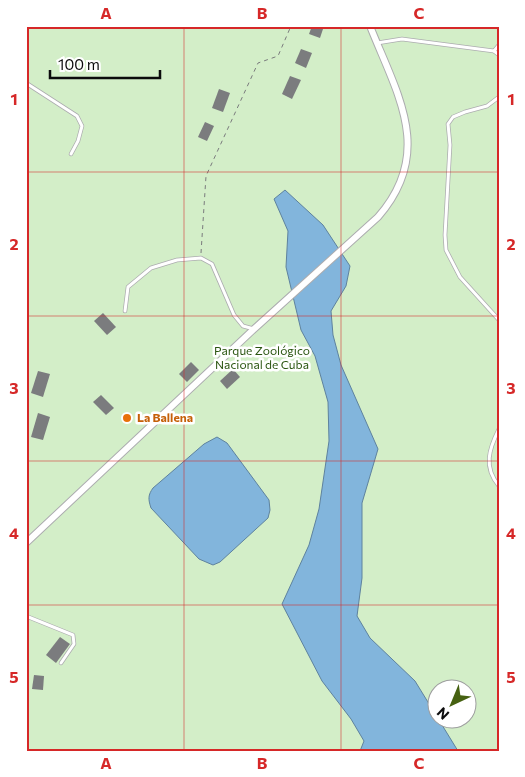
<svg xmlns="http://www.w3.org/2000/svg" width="525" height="777" font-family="Commissioner,sans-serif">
	<rect width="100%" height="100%" fill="#f3f4f7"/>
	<path fill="#d3eec8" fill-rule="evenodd" d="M26,26H499V751H26ZM438,690H468V720H438Z"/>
	<g fill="#82b5dc" stroke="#5e829e">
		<path d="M285,190L323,225L350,266L346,286L331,311L333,335L341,365L378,449L362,503V578L357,616L370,638L415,681L458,751H360L364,741L351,719L322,681L282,604L309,545L319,509L329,441L328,402L315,356L301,330L286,267L288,231L274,199Z"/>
		<path d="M217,437L227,443L269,500L270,510L268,518L220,562L213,565L199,559L151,508C148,499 148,495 153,488L204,444Z"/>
	</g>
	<g fill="#7b7c7e">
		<path d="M312,26H324L320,38L309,34Z"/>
		<path d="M301,49L312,53L306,68L295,63Z"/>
		<path d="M290,76L301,80L292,99L282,94Z"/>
		<path d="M219,89L230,93L223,112L212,108Z"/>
		<path d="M205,122L214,126L207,141L198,137Z"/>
		<path d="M103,313L116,327L107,335L94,321Z"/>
		<path d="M191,362L199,370L187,382L179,374Z"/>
		<path d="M233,369L240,377L227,389L220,381Z"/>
		<path d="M38,371L50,374L43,397L31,393Z"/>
		<path d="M101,395L114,408L106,415L93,402Z"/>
		<path d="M38,413L50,417L43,440L31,437Z"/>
		<path d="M60,637L70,644L56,663L46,655Z"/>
		<path d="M34,675L44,676L43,690L32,689Z"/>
	</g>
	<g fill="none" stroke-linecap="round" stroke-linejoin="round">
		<defs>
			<g id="lane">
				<path d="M377,43L402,39L494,51L499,55"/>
				<path d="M494,51L499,45"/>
				<path d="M26,83L77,116L82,126L78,141L71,154"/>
				<path d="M499,97L487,106L465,112L453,117L448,124L450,145L445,235L446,250L460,277L499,320"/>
				<path d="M125,311L128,287L151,268L177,260L201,258L212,264L234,315L243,326L254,329"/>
				<path d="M499,429C489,449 483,467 499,486"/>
				<path d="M26,616L73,635L74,644L61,663"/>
			</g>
			<path id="street" d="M26,543L254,329L378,217C435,152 397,94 370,26"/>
		</defs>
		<use href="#lane" stroke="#acacaf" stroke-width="4.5"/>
		<use href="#street" stroke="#acacaf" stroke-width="8"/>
		<path stroke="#7a7b7d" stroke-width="1" stroke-dasharray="4 4" stroke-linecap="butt" d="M201,253L206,176L258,63L278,56L291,26"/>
		<use href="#lane" stroke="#fff" stroke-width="3"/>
		<use href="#street" stroke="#fff" stroke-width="6"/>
	</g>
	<path fill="none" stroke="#d62828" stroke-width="1" stroke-opacity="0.55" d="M184,26V751M341,26V751M26,172H499M26,316H499M26,461H499M26,605H499"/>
	<circle fill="#e8710a" stroke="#fff" stroke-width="2" cx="127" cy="418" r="5"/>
	<g text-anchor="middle" stroke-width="5" stroke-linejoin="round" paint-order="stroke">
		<g font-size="12" fill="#2a5510" stroke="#fff">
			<text x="262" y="355">Parque Zoológico<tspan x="262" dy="14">Nacional de Cuba</tspan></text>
		</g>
		<g font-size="12" font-weight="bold" fill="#c56008" stroke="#fff" text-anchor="start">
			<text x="137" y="422">La Ballena</text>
		</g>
	</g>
	<rect width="525" height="777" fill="none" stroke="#ffffff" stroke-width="55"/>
	<g transform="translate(452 704) rotate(224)"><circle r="24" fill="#ffffff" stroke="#9d9d9e"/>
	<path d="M0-4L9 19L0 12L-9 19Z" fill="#466111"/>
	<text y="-8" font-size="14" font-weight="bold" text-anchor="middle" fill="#0b0b0c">N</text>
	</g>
	<path d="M50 70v8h110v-8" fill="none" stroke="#0b0b0c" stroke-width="2.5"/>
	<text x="58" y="70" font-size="15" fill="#0b0b0c" stroke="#ffffff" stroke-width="4" paint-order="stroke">100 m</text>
	<rect x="28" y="28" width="470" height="722" fill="none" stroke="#d62828" stroke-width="2"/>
	<g font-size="16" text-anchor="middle" font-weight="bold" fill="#d62828">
		<text x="106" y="19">A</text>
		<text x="262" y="19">B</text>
		<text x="419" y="19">C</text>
		<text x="14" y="105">1</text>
		<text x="511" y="105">1</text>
		<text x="14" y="250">2</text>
		<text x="511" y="250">2</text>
		<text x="14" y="394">3</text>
		<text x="511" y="394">3</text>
		<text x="14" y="539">4</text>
		<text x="511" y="539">4</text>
		<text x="14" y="683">5</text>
		<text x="511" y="683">5</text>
		<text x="106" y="769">A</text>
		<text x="262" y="769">B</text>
		<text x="419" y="769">C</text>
	</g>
</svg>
